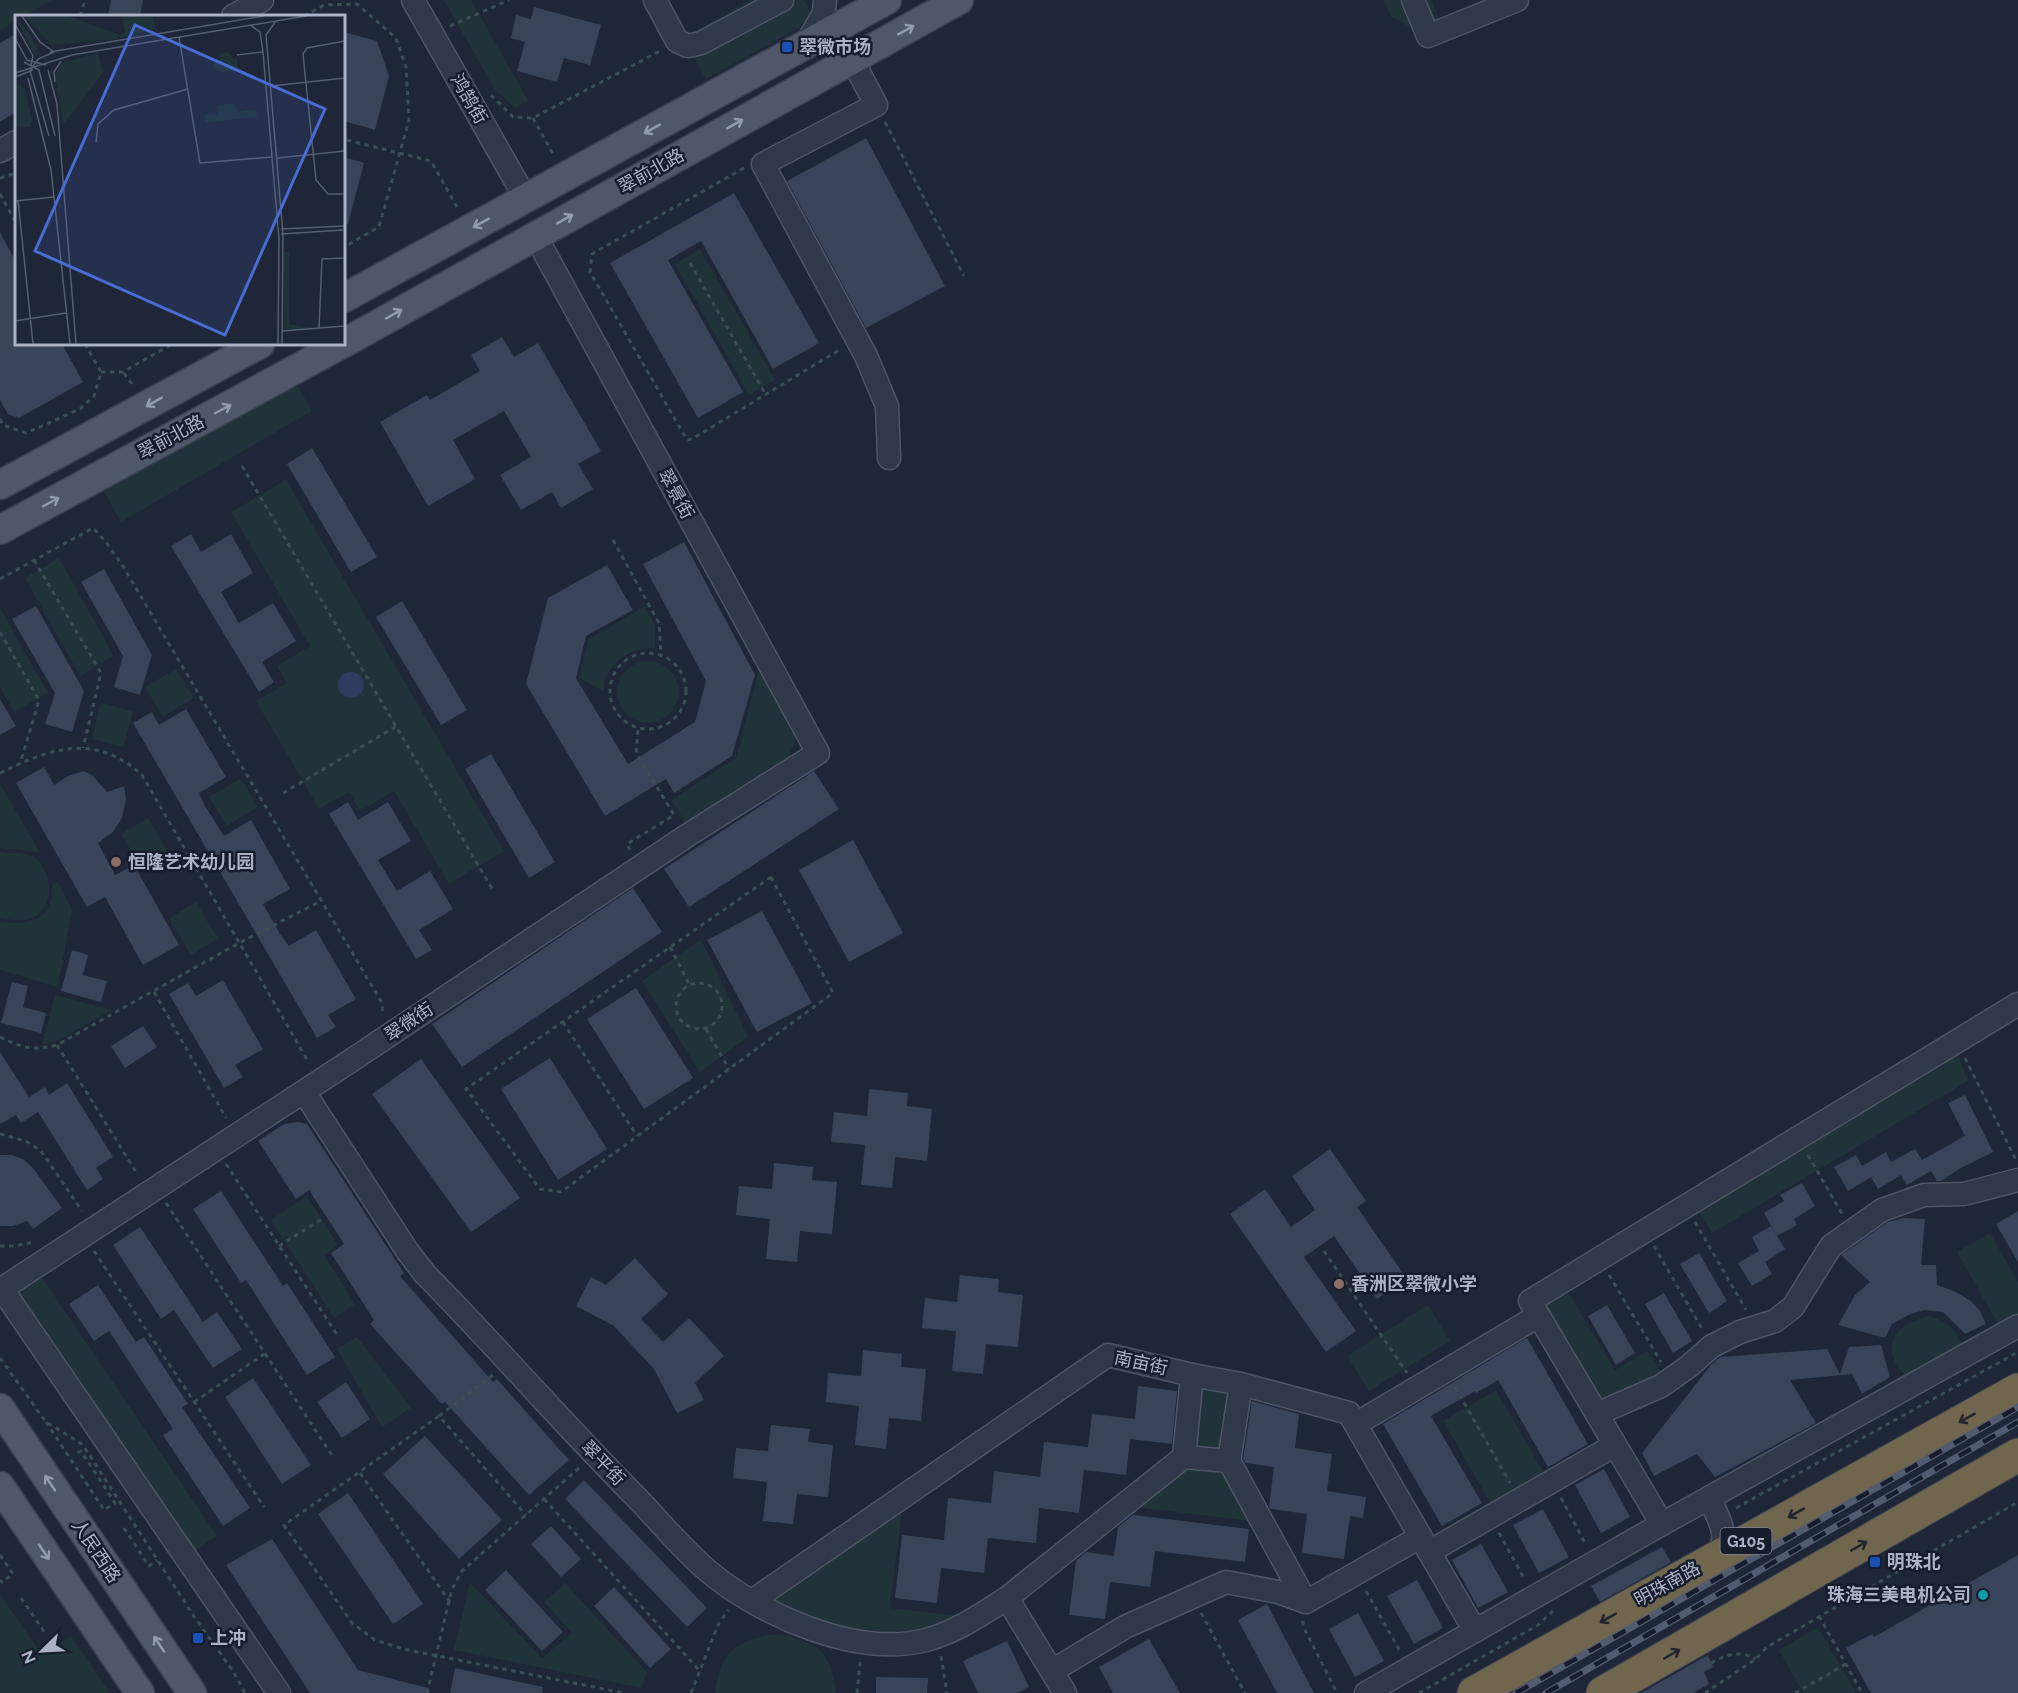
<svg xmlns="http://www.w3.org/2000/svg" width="2018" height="1693" font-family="Raleway,'Noto Sans SC',sans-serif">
	<rect width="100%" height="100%" fill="#1e2638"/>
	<g fill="#1f3339">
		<path d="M0,0H52L24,16H16V21L0,30Z"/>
		<path d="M444,0H471L528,100L515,108L495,90Z"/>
		<path d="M751,0H804L815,19L706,79L683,38Z"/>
		<path d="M1384,0H1431L1439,21L1416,30L1391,17Z"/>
		<path d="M700,249L775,380L749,395L675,264Z"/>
		<path d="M296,383L312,411L121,522L102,488Z"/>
		<path d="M286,480L504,851L449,884L394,791L360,811L349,792L319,809L256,701L287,683L277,666L310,646L231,512Z"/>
		<path d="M59,558L114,656L80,676L25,578Z"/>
		<path d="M645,606L655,625V648C636,647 614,658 606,677C604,681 604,687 604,691L579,678L589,639Z"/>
		<path d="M0,608L48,693L14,712L0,687Z"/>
		<circle cx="648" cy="692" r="31"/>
		<path d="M760,666L797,733L789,758L687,825L671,800L736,758Z"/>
		<path d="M176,669L194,698L163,717L145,687Z"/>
		<path d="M100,703L133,711L124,747L92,739Z"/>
		<path d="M241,778L258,807L227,826L209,797Z"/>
		<path d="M0,784L40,852L0,848Z"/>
		<path d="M148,818L170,855L143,871L121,834Z"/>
		<path d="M0,852C9,853 25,852 32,856C53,869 57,908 32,918C22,922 10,920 0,918Z"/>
		<path d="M58,882L72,909L58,987L0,970V922C29,925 54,921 52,885Z"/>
		<path d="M196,902L218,939L191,955L169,918Z"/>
		<path d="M701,939L748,1037L700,1072L642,981Z"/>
		<path d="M55,995L112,1010L55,1042L42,1044Z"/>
		<path d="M1956,1049L1968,1081L1712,1233L1696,1208Z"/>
		<path d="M307,1196L338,1245L324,1255L355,1304L334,1318L271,1220Z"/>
		<path d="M1990,1233L2018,1282V1313L1998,1324L1957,1252Z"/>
		<path d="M41,1276L217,1536L190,1554L14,1294Z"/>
		<path d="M1568,1292L1615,1370L1647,1351L1665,1377L1604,1404L1546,1305Z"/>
		<path d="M1428,1305L1450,1341L1369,1391L1347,1356Z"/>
		<path d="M1930,1316C1948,1321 1957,1330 1964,1348L1906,1378C1902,1372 1895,1365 1893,1357C1886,1332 1909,1321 1930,1316Z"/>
		<path d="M357,1337L411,1408L382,1427L337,1349Z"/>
		<path d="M1200,1380L1233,1388L1225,1453L1193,1450Z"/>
		<path d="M1496,1390L1544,1473L1491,1504L1443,1421Z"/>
		<path d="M1188,1465L1224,1471L1250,1521L1134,1507Z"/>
		<path d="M902,1509L890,1608L960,1616L920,1633L864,1635L811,1618L770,1599Z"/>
		<path d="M470,1582L542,1658L572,1633L544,1602L565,1583L647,1672L642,1688L454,1650Z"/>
		<path d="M0,1594L42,1655L71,1636L110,1693H0Z"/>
		<path d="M1818,1627L1856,1693H1803L1779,1650Z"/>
		<path d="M780,1634C820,1643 830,1652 836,1693H715C719,1651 740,1637 780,1634Z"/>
	</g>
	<circle fill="#2d3d5f" cx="351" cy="685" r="13"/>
	<g fill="#394359">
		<path d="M111,0H143L140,16H108Z"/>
		<path d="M534,7L601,25L590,65L564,58L557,82L517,71L525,42L511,38L516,15L531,19Z"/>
		<path d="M344,32L377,41L389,76L375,130L344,121Z"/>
		<path d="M16,34V112L0,122V43Z"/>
		<path d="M866,138L945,286L866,328L787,181Z"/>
		<path d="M344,157L364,163L348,224L344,223Z"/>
		<path d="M734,193L819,343L773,369L701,241L668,260L743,392L698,418L610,263Z"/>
		<path d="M0,232L16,262V344H62L83,382L19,418L8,414L0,400Z"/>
		<path d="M502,337L514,357L538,343L601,451L578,464L593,489L561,508L552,492L521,510L500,475L531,457L504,411L453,440L475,479L428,506L380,422L427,395L430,400L480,371L471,355Z"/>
		<path d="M312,448L377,557L351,572L287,464Z"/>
		<path d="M191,534L201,552L231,534L253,573L221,592L239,623L273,603L296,641L262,662L274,682L259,692L171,546Z"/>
		<path d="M684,542L755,675L732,756L674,793L666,779L605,816L526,684L548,598L607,565L633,610L586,636L576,678L628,764L695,722L706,681L643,564Z"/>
		<path d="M104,569L152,655L140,695L114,687L123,656L81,582Z"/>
		<path d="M402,601L467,710L441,725L376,617Z"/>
		<path d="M36,606L84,691L72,732L45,724L55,693L12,619Z"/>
		<path d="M0,699L16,726L0,735Z"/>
		<path d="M186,709L226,777L199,793L205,806L224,836L251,820L290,889L263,904L280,934L289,946L316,930L356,999L328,1015L336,1027L317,1038L133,723L152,712L159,725Z"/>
		<path d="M491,754L555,862L529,878L465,769Z"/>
		<path d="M44,767L54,785L68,776L83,771L92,775L107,792L124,786L126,800L122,818L113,832L98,843L115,875L134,865L179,945L143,965L105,897L87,907L16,783Z"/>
		<path d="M814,771L839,809L689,907L664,869Z"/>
		<path d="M348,802L358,820L388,802L411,841L378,860L397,891L430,871L453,909L419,930L432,950L416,959L329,814Z"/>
		<path d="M853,840L903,933L849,962L799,870Z"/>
		<path d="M633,888L662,932L462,1067L432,1024Z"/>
		<path d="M762,911L812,1003L757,1032L707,940Z"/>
		<path d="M72,950L88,955L83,975L107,981L101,1002L61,991Z"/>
		<path d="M223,980L263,1049L235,1065L243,1077L224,1088L169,994L188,983L196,996Z"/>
		<path d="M12,982L28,986L23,1007L46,1013L41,1033L1,1023Z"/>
		<path d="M636,988L693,1078L644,1109L587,1019Z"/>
		<path d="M143,1026L157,1047L125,1068L111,1046Z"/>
		<path d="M0,1052L29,1097L45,1087L49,1095L67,1083L113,1157L96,1168L103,1179L87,1190L38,1112L21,1123L16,1115L0,1124Z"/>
		<path d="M550,1058L607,1149L558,1180L501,1089Z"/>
		<path d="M421,1059L520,1198L471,1232L372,1094Z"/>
		<path d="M869,1089L908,1093L907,1106L932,1109L927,1161L895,1157L892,1188L861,1185L865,1145L831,1142L834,1112L867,1116Z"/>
		<path d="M1965,1095L1993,1152L1959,1169L1941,1181H1937L1931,1171L1907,1185L1901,1175L1878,1189L1871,1177L1848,1191L1834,1167L1856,1155L1862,1166L1886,1152L1891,1162L1915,1149L1922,1160L1965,1136L1948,1103Z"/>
		<path d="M298,1122L307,1124L404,1273L400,1276L493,1382L497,1379L569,1460L529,1495L445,1402L442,1404L370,1324L374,1320L331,1253L344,1244L309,1190L296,1199L258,1141L284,1124Z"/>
		<path d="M1330,1149L1366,1201L1357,1207L1407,1279L1377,1299L1334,1236L1304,1257L1356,1331L1326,1352L1230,1214L1265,1189L1291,1227L1315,1210L1292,1176Z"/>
		<path d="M0,1155H11L23,1159L33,1168L62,1208L33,1229L27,1221L13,1226H0Z"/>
		<path d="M774,1163L813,1167L812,1180L837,1182L832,1234L800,1231L797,1262L766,1259L770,1219L736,1215L739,1186L772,1189Z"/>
		<path d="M1802,1183L1815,1206L1794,1219L1797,1225L1777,1236L1764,1213L1784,1201L1780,1195Z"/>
		<path d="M221,1191L283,1286L287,1283L335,1357L307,1375L246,1280L241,1283L193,1209Z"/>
		<path d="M2018,1211V1262L1996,1224Z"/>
		<path d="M1904,1218L1925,1219L1921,1265H1936L1937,1285L1954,1291L1971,1301L1980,1311L1986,1324L1965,1334L1943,1312L1924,1310L1908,1315L1892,1324L1885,1338L1838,1325L1855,1295L1870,1282L1841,1255L1888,1222Z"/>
		<path d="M1771,1226L1785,1249L1765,1262L1764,1260L1772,1274L1752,1286L1738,1263L1759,1251L1752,1237Z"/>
		<path d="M140,1227L203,1322L217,1312L242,1349L213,1368L174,1310L161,1319L113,1245Z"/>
		<path d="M1699,1253L1727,1301L1709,1313L1680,1264Z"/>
		<path d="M635,1258L668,1294L641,1319L663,1342L689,1318L724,1356L695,1383L704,1400L677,1413L654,1369L614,1326L576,1306L591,1277L606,1285Z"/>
		<path d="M960,1275L999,1279L998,1292L1023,1295L1018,1347L986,1344L983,1374L952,1371L956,1331L922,1328L925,1298L957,1302Z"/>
		<path d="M98,1285L136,1342L144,1337L188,1404L182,1407L250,1508L223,1526L163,1435L173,1429L109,1331L94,1341L69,1304Z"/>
		<path d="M1664,1293L1692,1341L1673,1353L1645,1304Z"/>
		<path d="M1607,1305L1635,1353L1616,1365L1588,1316Z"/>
		<path d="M1527,1338L1588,1444L1548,1467L1498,1380L1476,1393L1475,1391L1431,1416L1482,1503L1442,1526L1383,1424Z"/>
		<path d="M1881,1345L1890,1377L1862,1394L1852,1374L1790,1380L1816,1423L1715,1477L1697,1454L1654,1476L1642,1453L1710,1366L1720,1357L1827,1349L1840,1374L1849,1347Z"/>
		<path d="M863,1350L902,1354L901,1367L926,1369L921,1421L889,1418L886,1449L855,1445L859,1406L826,1402L828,1373L861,1376Z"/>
		<path d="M253,1378L311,1465L282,1484L225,1397Z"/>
		<path d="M346,1382L370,1419L342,1438L317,1402Z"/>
		<path d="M1138,1386L1177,1391L1172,1444L1130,1439L1126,1475L1084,1470L1079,1513L1039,1508L1036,1543L988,1538L984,1573L941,1568L937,1603L895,1598L902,1535L944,1540L948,1498L991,1503L994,1471L1040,1477L1044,1442L1088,1447L1092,1414L1135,1419Z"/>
		<path d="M1252,1401L1299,1414L1295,1448L1332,1454L1327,1491L1366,1497L1363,1518L1350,1516L1344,1559L1302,1553L1307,1514L1271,1509L1269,1507L1274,1467L1246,1463L1243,1459Z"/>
		<path d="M771,1425L810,1429L808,1442L833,1445L828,1497L797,1494L793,1524L763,1521L767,1482L733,1478L736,1448L768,1451Z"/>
		<path d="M425,1436L502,1520L459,1559L383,1474Z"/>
		<path d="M1604,1469L1630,1517L1601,1533L1575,1485Z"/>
		<path d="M584,1480L707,1608L687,1627L565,1499Z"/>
		<path d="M348,1493L423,1604L393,1624L318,1514Z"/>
		<path d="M1543,1509L1569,1557L1539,1573L1513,1525Z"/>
		<path d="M1133,1515L1249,1529L1245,1562L1155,1551L1150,1587L1110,1582L1105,1619L1069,1615L1076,1561L1086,1552L1114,1556L1118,1527Z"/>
		<path d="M551,1526L581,1559L561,1577L531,1544Z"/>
		<path d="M272,1539L358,1670L428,1688L427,1693H310L226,1565Z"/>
		<path d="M1481,1544L1508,1592L1478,1608L1452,1560Z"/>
		<path d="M1662,1547L1671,1562L1600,1602L1591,1586Z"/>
		<path d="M2018,1555V1693H1871L1846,1648L1872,1634L1874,1637Z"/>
		<path d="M506,1570L563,1632L542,1651L485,1590Z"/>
		<path d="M1417,1580L1443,1628L1414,1644L1387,1596Z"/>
		<path d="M614,1587L671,1649L650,1668L594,1606Z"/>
		<path d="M1267,1604L1314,1693H1277L1238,1620Z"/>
		<path d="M1358,1613L1384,1661L1355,1677L1329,1629Z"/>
		<path d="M1149,1639L1180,1693H1113L1099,1667Z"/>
		<path d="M1007,1641L1029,1687L1017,1693H978L963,1661Z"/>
		<path d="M1708,1655L1713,1667L1704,1672L1709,1684L1693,1693H1641Z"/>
		<path d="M455,1668L543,1687L542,1693H450Z"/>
		<path d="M876,1677L928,1678L927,1693H876Z"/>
	</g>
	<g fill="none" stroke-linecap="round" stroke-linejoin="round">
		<defs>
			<g id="minor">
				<path d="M413,0L526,199"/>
				<path d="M655,0L677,41L688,46L701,43L782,0"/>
				<path d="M1413,0L1428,36L1517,0"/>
				<path d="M233,16L262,0"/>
				<path d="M805,46L824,13L825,0"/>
				<path d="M852,59L876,105L763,164L866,356L887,406L889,458"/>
				<path d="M0,151L16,142"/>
				<path d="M304,1092L408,1252L425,1274C498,1348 565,1426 638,1499C661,1523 683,1550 708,1571C760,1615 857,1658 926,1640C956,1632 982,1614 1007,1598"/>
				<path d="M2,1289L279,1693"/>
				<path d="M0,1290L349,1062L688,835L818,753L535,235"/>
				<path d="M1597,1414L1661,1386L1688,1367L1712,1346L1740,1332L1775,1321L1793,1307L1831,1246L1882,1210L1924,1195L1964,1194L2018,1180"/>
				<path d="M1356,1424L1538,1316"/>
				<path d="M1184,1457L1192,1375"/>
				<path d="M1229,1461L1241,1384"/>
				<path d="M1710,1497C1718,1523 1734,1535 1713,1559"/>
				<path d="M1662,1524L1530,1301L2018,1004"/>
				<path d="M1429,1552L1615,1445"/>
				<path d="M752,1601L1108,1355L1192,1375L1241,1384L1349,1413L1475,1631"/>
				<path d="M1306,1602L1420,1537"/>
				<path d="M1052,1671L1125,1627L1226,1582L1278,1592L1306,1602L1229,1461L1184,1457L1007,1598L1065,1693"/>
				<path d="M1366,1693L1662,1524L2018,1326"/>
			</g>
			<g id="major">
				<path d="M344,298L887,0"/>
				<path d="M344,343L959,0"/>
				<path d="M0,485L260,344"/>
				<path d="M0,530L342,344"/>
				<path d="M0,1408L192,1693"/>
				<path d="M0,1486L140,1693"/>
			</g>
			<g id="highway">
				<path d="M1474,1693L2018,1390"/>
				<path d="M1603,1693L2018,1455"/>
			</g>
		</defs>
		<use href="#minor" stroke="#4f5567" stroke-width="25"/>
		<use href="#major" stroke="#3b4152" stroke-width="31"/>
		<use href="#highway" stroke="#3c4253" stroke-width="35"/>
		<g stroke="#3a4f54" stroke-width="3" stroke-dasharray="4.5 4.5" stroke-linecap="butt">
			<path d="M80,16L85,0"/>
			<path d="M304,16L324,5L357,4L396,38L406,67L409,120L379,227L344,247"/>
			<path d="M450,26L509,0"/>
			<path d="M491,95L513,117L533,118L660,51"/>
			<path d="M533,118L554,156"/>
			<path d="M885,122L964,276"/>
			<path d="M347,140L431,161L458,209"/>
			<path d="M744,168L592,254L590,272L687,440L692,439L841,349"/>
			<path d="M0,178L16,173"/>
			<path d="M0,194L16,223"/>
			<path d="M690,263L766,395"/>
			<path d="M101,372H123L172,344"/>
			<path d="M124,373L134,387"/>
			<path d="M0,419L3,425L26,433L80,409L94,396L101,372L85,344"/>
			<path d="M242,466L494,892"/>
			<path d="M613,540L659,623L661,655"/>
			<path d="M34,560L101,673L83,748"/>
			<path d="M0,579L93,528L106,542L124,568L382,1003L383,1013L381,1015"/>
			<path d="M0,632L39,700L20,764"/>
			<circle cx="648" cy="691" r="38"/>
			<path d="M0,773C52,748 94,732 142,775L309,1063"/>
			<path d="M283,793L397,726"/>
			<path d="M630,850L627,844L674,815L636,753L638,729"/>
			<path d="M771,877L833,993L561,1192L540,1189L466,1089Z"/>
			<path d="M670,947L690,986"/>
			<circle cx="699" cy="1006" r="23"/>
			<path d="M154,992L226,1118"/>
			<path d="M563,1022L637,1136"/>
			<path d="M706,1029L729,1069"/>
			<path d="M0,1037C22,1048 33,1051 57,1045L239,943L321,901"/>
			<path d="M57,1045L138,1175"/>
			<path d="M1965,1058L2017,1162"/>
			<path d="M0,1134L26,1141L41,1151L82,1211"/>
			<path d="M1808,1155L1842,1214"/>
			<path d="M226,1164L338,1336"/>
			<path d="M166,1203L333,1457"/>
			<path d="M1695,1222L1746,1310"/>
			<path d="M0,1246H14L34,1242"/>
			<path d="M279,1246L322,1219"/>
			<path d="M1654,1246L1702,1329"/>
			<path d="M94,1251L264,1507"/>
			<path d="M1324,1251L1407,1373"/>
			<path d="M1609,1275L1661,1362"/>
			<path d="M0,1358L45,1421L83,1445L195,1618L233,1671L245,1693"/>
			<path d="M493,1375L439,1416L526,1515"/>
			<path d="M1455,1387L1510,1483"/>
			<path d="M194,1402L264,1354"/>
			<path d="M439,1416L284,1525L352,1623L375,1640L403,1649L624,1693"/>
			<path d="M46,1422L104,1510L115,1503L81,1451L75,1454"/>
			<path d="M360,1473L450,1602"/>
			<path d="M1561,1498L1586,1545"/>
			<path d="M544,1499L700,1671"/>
			<path d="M1736,1508L2018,1352"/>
			<path d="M124,1528L149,1566L157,1560"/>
			<path d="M1499,1533L1525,1580"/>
			<path d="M0,1555L13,1574L2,1582L0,1580"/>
			<path d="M1366,1591L1400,1651"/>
			<path d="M21,1598L45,1633"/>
			<path d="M1201,1613L1245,1693"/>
			<path d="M1819,1616L1862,1693"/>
			<path d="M1303,1621V1626L1337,1693"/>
			<path d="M941,1656L947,1693"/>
			<path d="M1711,1663C1728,1654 1739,1650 1756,1659"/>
			<path d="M427,1693L452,1589L462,1571L579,1468"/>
			<path d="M691,1693L718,1625L728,1610"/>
			<path d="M857,1693L860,1662"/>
			<path d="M1419,1693L1538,1625L1553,1611"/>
			<path d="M1705,1693L1756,1659L1767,1647L2018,1502"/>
			<path d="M1795,1693L1846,1664"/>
		</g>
		<use href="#minor" stroke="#313849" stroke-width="22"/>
		<use href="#major" stroke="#4f5769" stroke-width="28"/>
		<use href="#highway" stroke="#6f664d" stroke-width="33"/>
		<defs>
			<g id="rail">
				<path d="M1516,1693L2018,1407"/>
				<path d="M1546,1693L2018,1422"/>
			</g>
		</defs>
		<use href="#rail" stroke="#525b70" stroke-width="7"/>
		<use href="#rail" stroke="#171d2d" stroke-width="4.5" stroke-dasharray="14" stroke-linecap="butt"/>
	</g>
	<defs><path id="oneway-shaft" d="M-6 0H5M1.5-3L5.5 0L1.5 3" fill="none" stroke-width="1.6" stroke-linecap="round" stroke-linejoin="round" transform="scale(1.5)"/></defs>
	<g stroke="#949baf">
		<use href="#oneway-shaft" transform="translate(906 30) rotate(-29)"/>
		<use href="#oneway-shaft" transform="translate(735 124) rotate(-29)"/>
		<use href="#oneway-shaft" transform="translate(652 129) rotate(151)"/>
		<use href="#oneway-shaft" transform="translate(565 219) rotate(-29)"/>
		<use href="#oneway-shaft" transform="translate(481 223) rotate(151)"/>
		<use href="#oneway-shaft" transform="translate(394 314) rotate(-29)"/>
		<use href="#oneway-shaft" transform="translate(154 402) rotate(151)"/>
		<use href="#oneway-shaft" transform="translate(223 409) rotate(-28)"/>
		<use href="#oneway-shaft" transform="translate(51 502) rotate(-28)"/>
		<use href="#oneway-shaft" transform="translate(50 1483) rotate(-124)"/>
		<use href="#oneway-shaft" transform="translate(44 1552) rotate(56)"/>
		<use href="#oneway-shaft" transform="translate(159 1644) rotate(-124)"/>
	</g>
	<g stroke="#202430">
		<use href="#oneway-shaft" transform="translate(1967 1418) rotate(151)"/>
		<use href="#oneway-shaft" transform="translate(1796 1513) rotate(151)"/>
		<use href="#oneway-shaft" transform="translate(1859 1546) rotate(-30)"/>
		<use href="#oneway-shaft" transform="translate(1608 1618) rotate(151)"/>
		<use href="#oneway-shaft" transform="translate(1672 1654) rotate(-30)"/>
	</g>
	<g fill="#1a4fb4" stroke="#171d2d" stroke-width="2">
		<rect x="781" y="41" width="12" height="12" rx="3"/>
		<rect x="1869" y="1556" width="12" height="12" rx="3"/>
		<rect x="192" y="1632" width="12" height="12" rx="3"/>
	</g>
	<g fill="#8d6e63" stroke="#171d2d" stroke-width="2">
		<circle cx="116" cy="862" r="6"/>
		<circle cx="1339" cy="1284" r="6"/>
	</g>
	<circle fill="#0f9aa8" stroke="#171d2d" stroke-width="2" cx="1983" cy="1595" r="6"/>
	<g text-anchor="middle" stroke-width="5" stroke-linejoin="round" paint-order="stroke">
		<rect fill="#171d2d" stroke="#7f8598" stroke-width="1.5" x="1720.5" y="1528" width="51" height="26" rx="4.5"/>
		<g font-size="16" font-weight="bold" fill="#abb2c6">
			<text x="1746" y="1547">G105</text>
		</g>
		<g font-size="18" font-weight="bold" fill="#abb2c6" stroke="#171d2d" text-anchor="start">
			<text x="799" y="53">翠微市场</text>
			<text x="128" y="868">恒隆艺术幼儿园</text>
			<text x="1351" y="1290">香洲区翠微小学</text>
			<text x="1887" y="1568">明珠北</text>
			<text x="1971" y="1601" text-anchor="end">珠海三美电机公司</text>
			<text x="210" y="1644">上冲</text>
		</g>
		<g font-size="18" fill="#abb2c6" stroke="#171d2d">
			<text transform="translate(469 99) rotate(60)" y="6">鸿鹄街</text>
			<text transform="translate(651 171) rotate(-29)" y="6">翠前北路</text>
			<text transform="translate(171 437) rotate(-28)" y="6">翠前北路</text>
			<text transform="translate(676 494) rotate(61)" y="6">翠景街</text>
			<text transform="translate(409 1022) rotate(-34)" y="6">翠微街</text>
			<text transform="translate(1141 1363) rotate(12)" y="6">南亩街</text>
			<text transform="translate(603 1463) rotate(46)" y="6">翠平街</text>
			<text transform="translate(96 1551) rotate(56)" y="6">人民西路</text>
			<text transform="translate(1667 1584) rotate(-29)" y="6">明珠南路</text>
		</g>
	</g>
	<g transform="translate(15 15)">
		<rect width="330" height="330" fill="#1e2638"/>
		<path d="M0,1L14,18L25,39L20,41ZM9,1H53L103,19V24L37,30ZM107,1H138L141,13L105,24L104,20L110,18ZM213,37L220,44L222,41L223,55L205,57L197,51L207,43L203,39ZM83,38L88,57L48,110L40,61L46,48ZM0,69L8,71L11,78L17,105L15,112L0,113ZM219,88L223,97L241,94L242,102L190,108L189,100L202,99L204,90ZM269,237H274V309L297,313L269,315Z" fill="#1f3339"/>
		<path fill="none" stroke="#565e71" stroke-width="1.5" d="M7,1L25,27L39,37M261,6L251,20L268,219L267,329M0,9L18,41L16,50M235,10L245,17L248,37L264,224L263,329M164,22L185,148L257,142M0,23L12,45L31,50M330,26L292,33L288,39L301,165L313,179H330M35,37L249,1M222,40L248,37M9,47L24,55L40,121M33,55L42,89L61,329M0,58L57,40L291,1M0,62L18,55M13,63L36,155L55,329M40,67L39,57L46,46M256,71L330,63M34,121L15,56L23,44L39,37M81,127L83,109L99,95L173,74M262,143L330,136M3,185L18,329M0,186L39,182M266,214L330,211M266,219L328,215M0,306L51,298M304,313L307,244L330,243M267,316L330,311"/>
		<path fill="#486cd3" fill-opacity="0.15" stroke="#486cd3" stroke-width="3" d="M120,10L310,94L210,320L20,236Z"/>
		<rect width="330" height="330" fill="none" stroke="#abb2c6" stroke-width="3"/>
	</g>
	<g transform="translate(42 1651) rotate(246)" stroke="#171d2d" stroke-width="4.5" paint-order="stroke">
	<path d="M0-4.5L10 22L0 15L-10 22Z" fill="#abb2c6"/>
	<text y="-9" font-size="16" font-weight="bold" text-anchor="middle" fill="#abb2c6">N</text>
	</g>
</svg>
